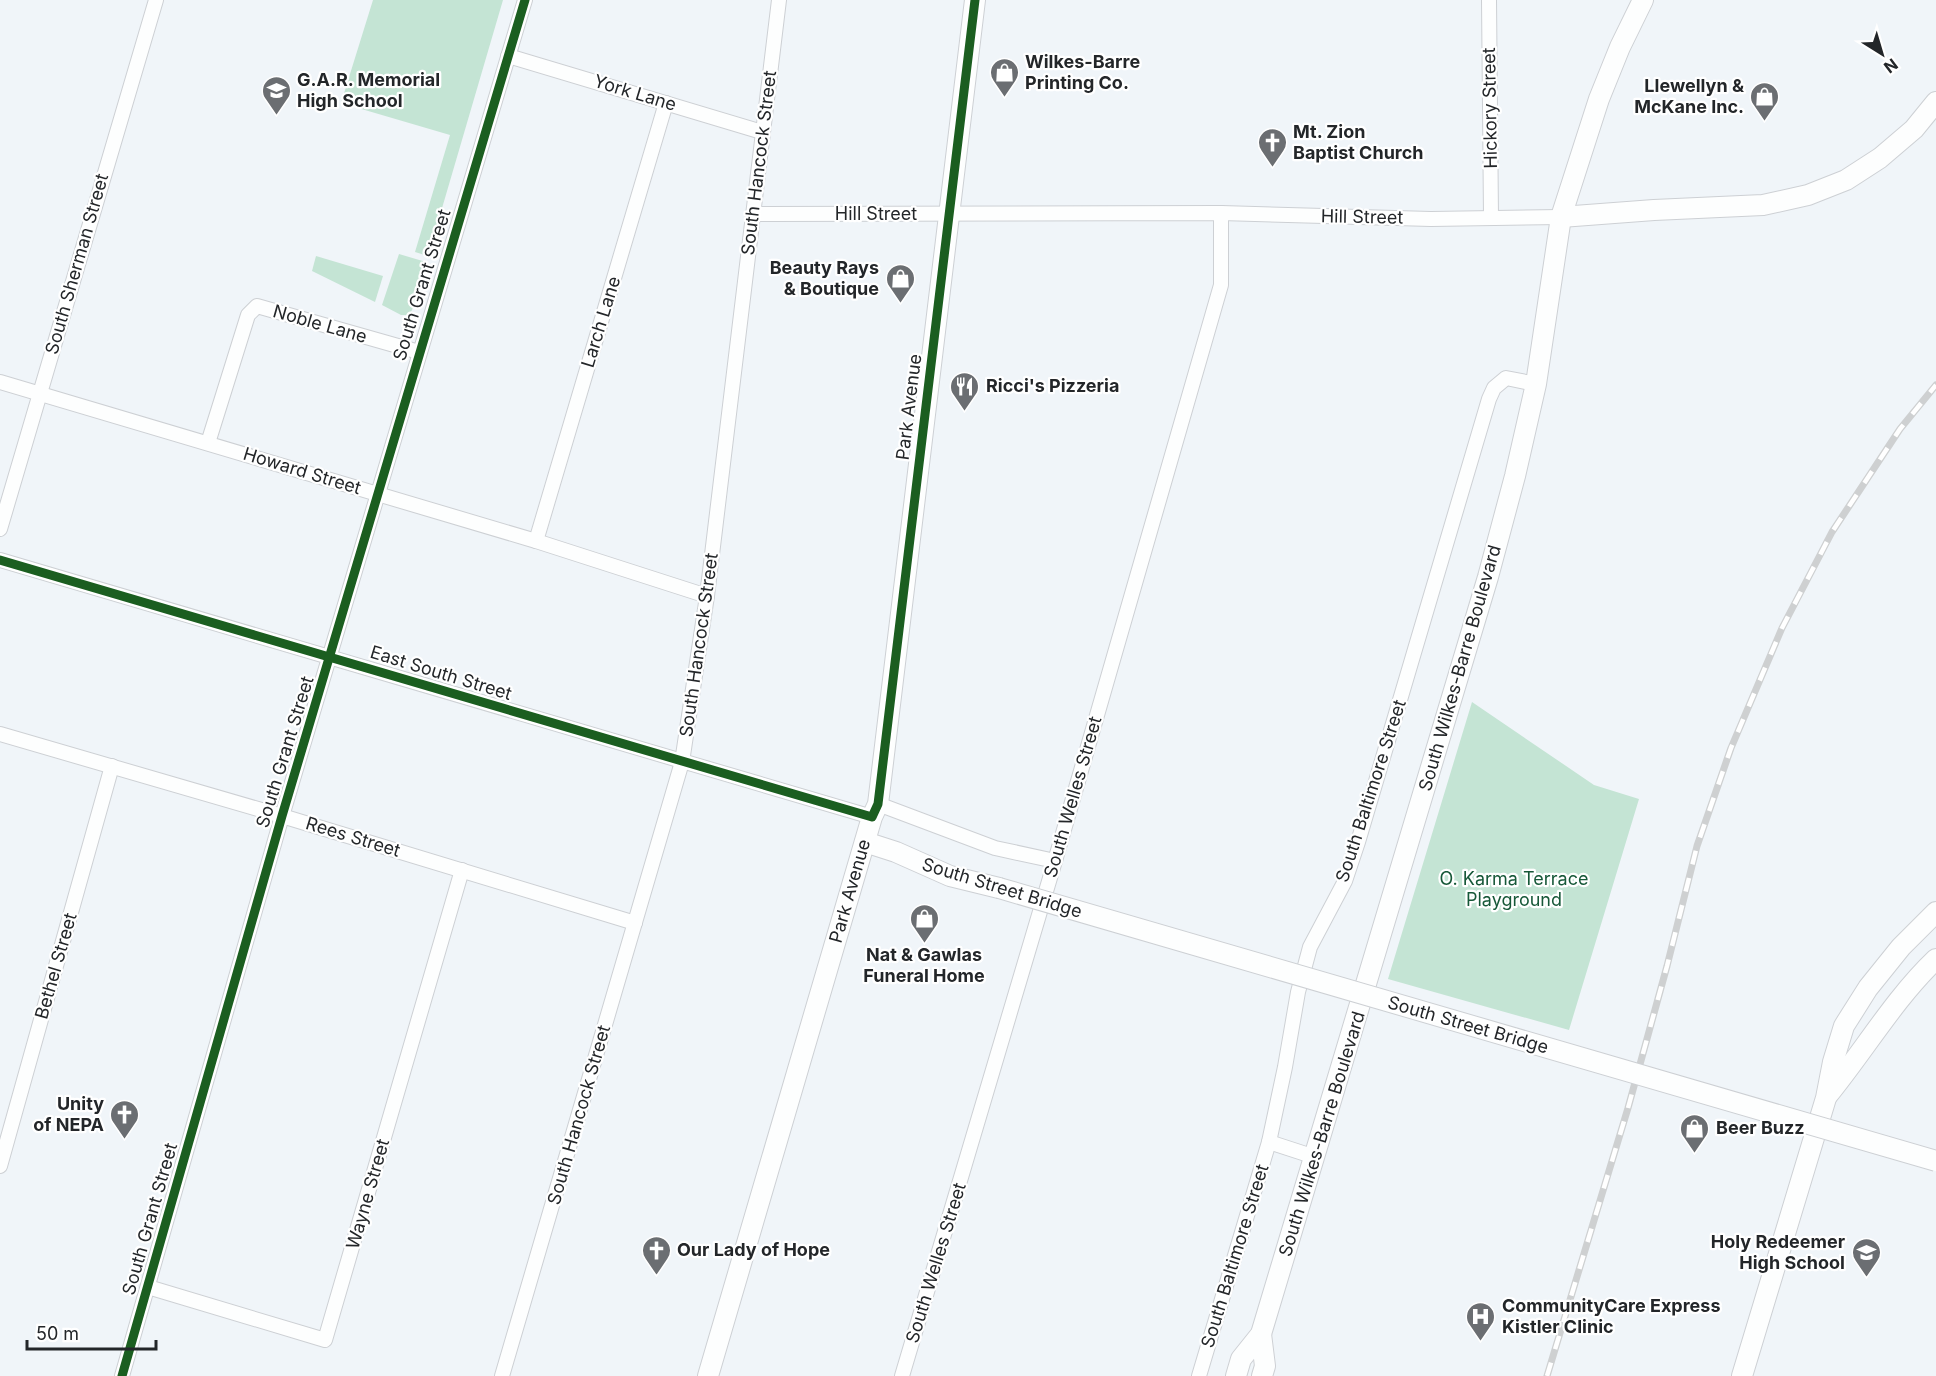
<svg xmlns="http://www.w3.org/2000/svg" width="1936" height="1376" font-family="Inter,sans-serif">
	<rect width="100%" height="100%" fill="#f0f5f9"/>
	<g fill="#c4e4d4">
		<path d="M373,0H503L428,256L415,252L450,135L341,103Z"/>
		<path d="M399,254L426,262L412,310L409,315H401L382,305Z"/>
		<path d="M316,256L383,276L375,302L312,271Z"/>
		<path d="M1472,702L1594,785L1639,799L1569,1030L1388,979Z"/>
	</g>
	<g fill="none" stroke-linecap="round" stroke-linejoin="round">
		<defs>
			<g id="street">
				<path d="M1489,0L1491,217"/>
				<path d="M508,56L762,132"/>
				<path d="M753,214L1221,213L1431,219L1561,217"/>
				<path d="M0,382L536,541L707,596"/>
				<path d="M208,443L248,315L257,306L419,352"/>
				<path d="M0,529L156,0"/>
				<path d="M536,541L666,103"/>
				<path d="M0,560L872,817"/>
				<path d="M0,734L282,816L635,923"/>
				<path d="M878,804L995,848L1055,861"/>
				<path d="M1269,1142L1315,1157"/>
				<path d="M0,1166L112,766"/>
				<path d="M148,1287L325,1340L462,870"/>
				<path d="M122,1376L282,816L525,0"/>
				<path d="M502,1376L682,762L707,596L779,0"/>
				<path d="M902,1376L1055,861L1221,285V213"/>
				<path d="M1199,1376L1269,1142L1285,1067L1298,992L1310,947L1345,881L1358,842L1489,399L1494,388L1506,378L1536,384"/>
			</g>
			<g id="secondary">
				<path d="M1561,217L1654,210L1763,205L1808,195L1846,180L1880,158L1914,129L1936,102"/>
				<path d="M865,842L896,852L950,876L999,888"/>
				<path d="M1827,1096C1864,1051 1894,999 1936,959"/>
				<path d="M1261,1334L1265,1366L1262,1376"/>
				<path d="M708,1376L872,817L878,804L975,0"/>
				<path d="M1236,1376L1241,1359L1261,1334L1488,577L1515,476L1536,384L1561,217L1599,99L1620,47L1643,0"/>
				<path d="M1742,1376L1826,1098L1833,1062L1844,1026L1868,988L1901,947L1936,912"/>
			</g>
		</defs>
		<use href="#street" stroke="#cdd0d4" stroke-width="16"/>
		<use href="#secondary" stroke="#cdd0d4" stroke-width="22"/>
		<use href="#street" stroke="#fdfefe" stroke-width="14"/>
		<use href="#secondary" stroke="#fdfefe" stroke-width="20"/>
		<defs>
			<path id="rail" d="M1547,1376L1628,1108L1667,966L1697,846L1731,748L1782,628L1832,532L1900,429L1936,385"/>
		</defs>
		<use href="#rail" stroke="#ced0d1" stroke-width="7"/>
		<use href="#rail" stroke="#fff" stroke-width="4.5" stroke-dasharray="14" stroke-linecap="butt"/>
		<defs>
			<path id="secondary-bridge" d="M999,888L1936,1161"/>
		</defs>
		<use href="#secondary-bridge" stroke="#cdd0d4" stroke-width="22" stroke-linecap="butt"/>
		<use href="#secondary-bridge" stroke="#fdfefe" stroke-width="20"/>
		<defs>
			<g id="cycleway">
				<path d="M0,560L872,817L878,804L975,0"/>
				<path d="M122,1376L282,816L525,0"/>
			</g>
		</defs>
		<use href="#cycleway" stroke="#fff" stroke-width="13"/>
		<use href="#cycleway" stroke="#1b5e20" stroke-width="9"/>
	</g>
	<defs>
		<symbol id="shop-pin" viewBox="-11 -11 22 30"><path d="M0 17L-7.5 6A9.5 9.5 0 1 1 7.5 6Z" fill="#6b6e72" stroke="#fff"/><path d="M-5-2.5h2.3a2.7 3.5 0 0 1 5.4 0H5L5.5 6h-11ZM-1.5-2.5h3a1.5 2.3 0 0 0-3 0Z" fill="#fff"/></symbol>
		<symbol id="school-pin" viewBox="-11 -11 22 30"><path d="M0 17L-7.5 6A9.5 9.5 0 1 1 7.5 6Z" fill="#6b6e72" stroke="#fff"/><path d="M0-5L7-2L0 1L-7-2ZM-4 1L0 2.5L4 1V4Q0 6-4 4Z" fill="#fff"/></symbol>
		<symbol id="church-pin" viewBox="-11 -11 22 30"><path d="M0 17L-7.5 6A9.5 9.5 0 1 1 7.5 6Z" fill="#6b6e72" stroke="#fff"/><path d="M-1.2-6h2.4v3.5h3.3v2.4h-3.3V6h-2.4V-.1h-3.3v-2.4h3.3Z" fill="#fff"/></symbol>
		<symbol id="restaurant-pin" viewBox="-11 -11 22 30"><path d="M0 17L-7.5 6A9.5 9.5 0 1 1 7.5 6Z" fill="#6b6e72" stroke="#fff"/><path d="M-5-6h1v4h1v-4h1v4h1v-4h1v5L-1.5 .5V6h-2V.5L-5-1ZM5-6V6H3V1.5H1.5Q1.5-4 5-6Z" fill="#fff"/></symbol>
		<symbol id="hospital-pin" viewBox="-11 -11 22 30"><path d="M0 17L-7.5 6A9.5 9.5 0 1 1 7.5 6Z" fill="#6b6e72" stroke="#fff"/><path d="M-5-5h3v3.5h4V-5h3V5h-3V1.5h-4V5h-3Z" fill="#fff"/></symbol>
	</defs>
	<g fill-rule="evenodd">
		<use href="#shop-pin" x="988" y="56" width="33" height="45"/>
		<use href="#school-pin" x="260" y="74" width="33" height="45"/>
		<use href="#shop-pin" x="1748" y="80" width="33" height="45"/>
		<use href="#church-pin" x="1256" y="126" width="33" height="45"/>
		<use href="#shop-pin" x="884" y="262" width="33" height="45"/>
		<use href="#restaurant-pin" x="948" y="370" width="33" height="45"/>
		<use href="#shop-pin" x="908" y="902" width="33" height="45"/>
		<use href="#church-pin" x="108" y="1098" width="33" height="45"/>
		<use href="#shop-pin" x="1678" y="1112" width="33" height="45"/>
		<use href="#church-pin" x="640" y="1234" width="33" height="45"/>
		<use href="#school-pin" x="1850" y="1236" width="33" height="45"/>
		<use href="#hospital-pin" x="1464" y="1300" width="33" height="45"/>
	</g>
	<g text-anchor="middle" stroke-width="4.5" stroke-linejoin="round" paint-order="stroke">
		<g font-size="18" font-weight="bold" fill="#232629" stroke="#fff" text-anchor="start">
			<text x="1025" y="68">Wilkes-Barre<tspan x="1025" dy="21">Printing Co.</tspan></text>
			<text x="297" y="86">G.A.R. Memorial<tspan x="297" dy="21">High School</tspan></text>
			<text x="1744" y="92" text-anchor="end">Llewellyn &amp;<tspan x="1744" dy="21">McKane Inc.</tspan></text>
			<text x="1293" y="138">Mt. Zion<tspan x="1293" dy="21">Baptist Church</tspan></text>
			<text x="879" y="274" text-anchor="end">Beauty Rays<tspan x="879" dy="21">&amp; Boutique</tspan></text>
			<text x="986" y="392">Ricci's Pizzeria</text>
			<text x="924" y="961" text-anchor="middle">Nat &amp; Gawlas<tspan x="924" dy="21">Funeral Home</tspan></text>
			<text x="104" y="1110" text-anchor="end">Unity<tspan x="104" dy="21">of NEPA</tspan></text>
			<text x="1716" y="1134">Beer Buzz</text>
			<text x="1845" y="1248" text-anchor="end">Holy Redeemer<tspan x="1845" dy="21">High School</tspan></text>
			<text x="677" y="1256">Our Lady of Hope</text>
			<text x="1502" y="1312">CommunityCare Express<tspan x="1502" dy="21">Kistler Clinic</tspan></text>
		</g>
		<g font-size="18" fill="#232629" stroke="#fff">
			<text transform="translate(635 93) rotate(17)" y="6">York Lane</text>
			<text transform="translate(1490 108) rotate(-91)" y="6">Hickory Street</text>
			<text transform="translate(759 163) rotate(-83)" y="6">South Hancock Street</text>
			<text x="876" y="220">Hill Street</text>
			<text transform="translate(1362 217) rotate(1)" y="6">Hill Street</text>
			<text transform="translate(77 264) rotate(-74)" y="6">South Sherman Street</text>
			<text transform="translate(422 285) rotate(-73)" y="6">South Grant Street</text>
			<text transform="translate(601 322) rotate(-73)" y="6">Larch Lane</text>
			<text transform="translate(320 324) rotate(16)" y="6">Noble Lane</text>
			<text transform="translate(909 407) rotate(-83)" y="6">Park Avenue</text>
			<text transform="translate(302 471) rotate(17)" y="6">Howard Street</text>
			<text transform="translate(699 645) rotate(-82)" y="6">South Hancock Street</text>
			<text transform="translate(1460 668) rotate(-74)" y="6">South Wilkes-Barre Boulevard</text>
			<text transform="translate(441 673) rotate(17)" y="6">East South Street</text>
			<text transform="translate(285 752) rotate(-73)" y="6">South Grant Street</text>
			<text transform="translate(1371 791) rotate(-72)" y="6">South Baltimore Street</text>
			<text transform="translate(1073 797) rotate(-74)" y="6">South Welles Street</text>
			<text transform="translate(353 837) rotate(17)" y="6">Rees Street</text>
			<text transform="translate(1002 888) rotate(17)" y="6">South Street Bridge</text>
			<text transform="translate(850 891) rotate(-74)" y="6">Park Avenue</text>
			<text transform="translate(56 966) rotate(-74)" y="6">Bethel Street</text>
			<text transform="translate(1468 1025) rotate(16)" y="6">South Street Bridge</text>
			<text transform="translate(579 1115) rotate(-74)" y="6">South Hancock Street</text>
			<text transform="translate(1322 1134) rotate(-73)" y="6">South Wilkes-Barre Boulevard</text>
			<text transform="translate(368 1194) rotate(-74)" y="6">Wayne Street</text>
			<text transform="translate(150 1219) rotate(-74)" y="6">South Grant Street</text>
			<text transform="translate(1235 1256) rotate(-73)" y="6">South Baltimore Street</text>
			<text transform="translate(936 1263) rotate(-73)" y="6">South Welles Street</text>
		</g>
		<g font-size="18" fill="#165838" stroke="#fff">
			<text x="1514" y="885">O. Karma Terrace<tspan x="1514" dy="21">Playground</tspan></text>
		</g>
	</g>
	<g transform="translate(1882 54) rotate(143)" stroke="#ffffff" stroke-width="4.5" paint-order="stroke">
	<path d="M0-4.5L10 22L0 15L-10 22Z" fill="#232629"/>
	<text y="-9" font-size="16" font-weight="bold" text-anchor="middle" fill="#232629">N</text>
	</g>
	<path d="M27 1340v9h129v-9" fill="none" stroke="#232629" stroke-width="3"/>
	<text x="36" y="1340" font-size="18" fill="#232629" stroke="#ffffff" stroke-width="4.5" paint-order="stroke">50 m</text>
</svg>
